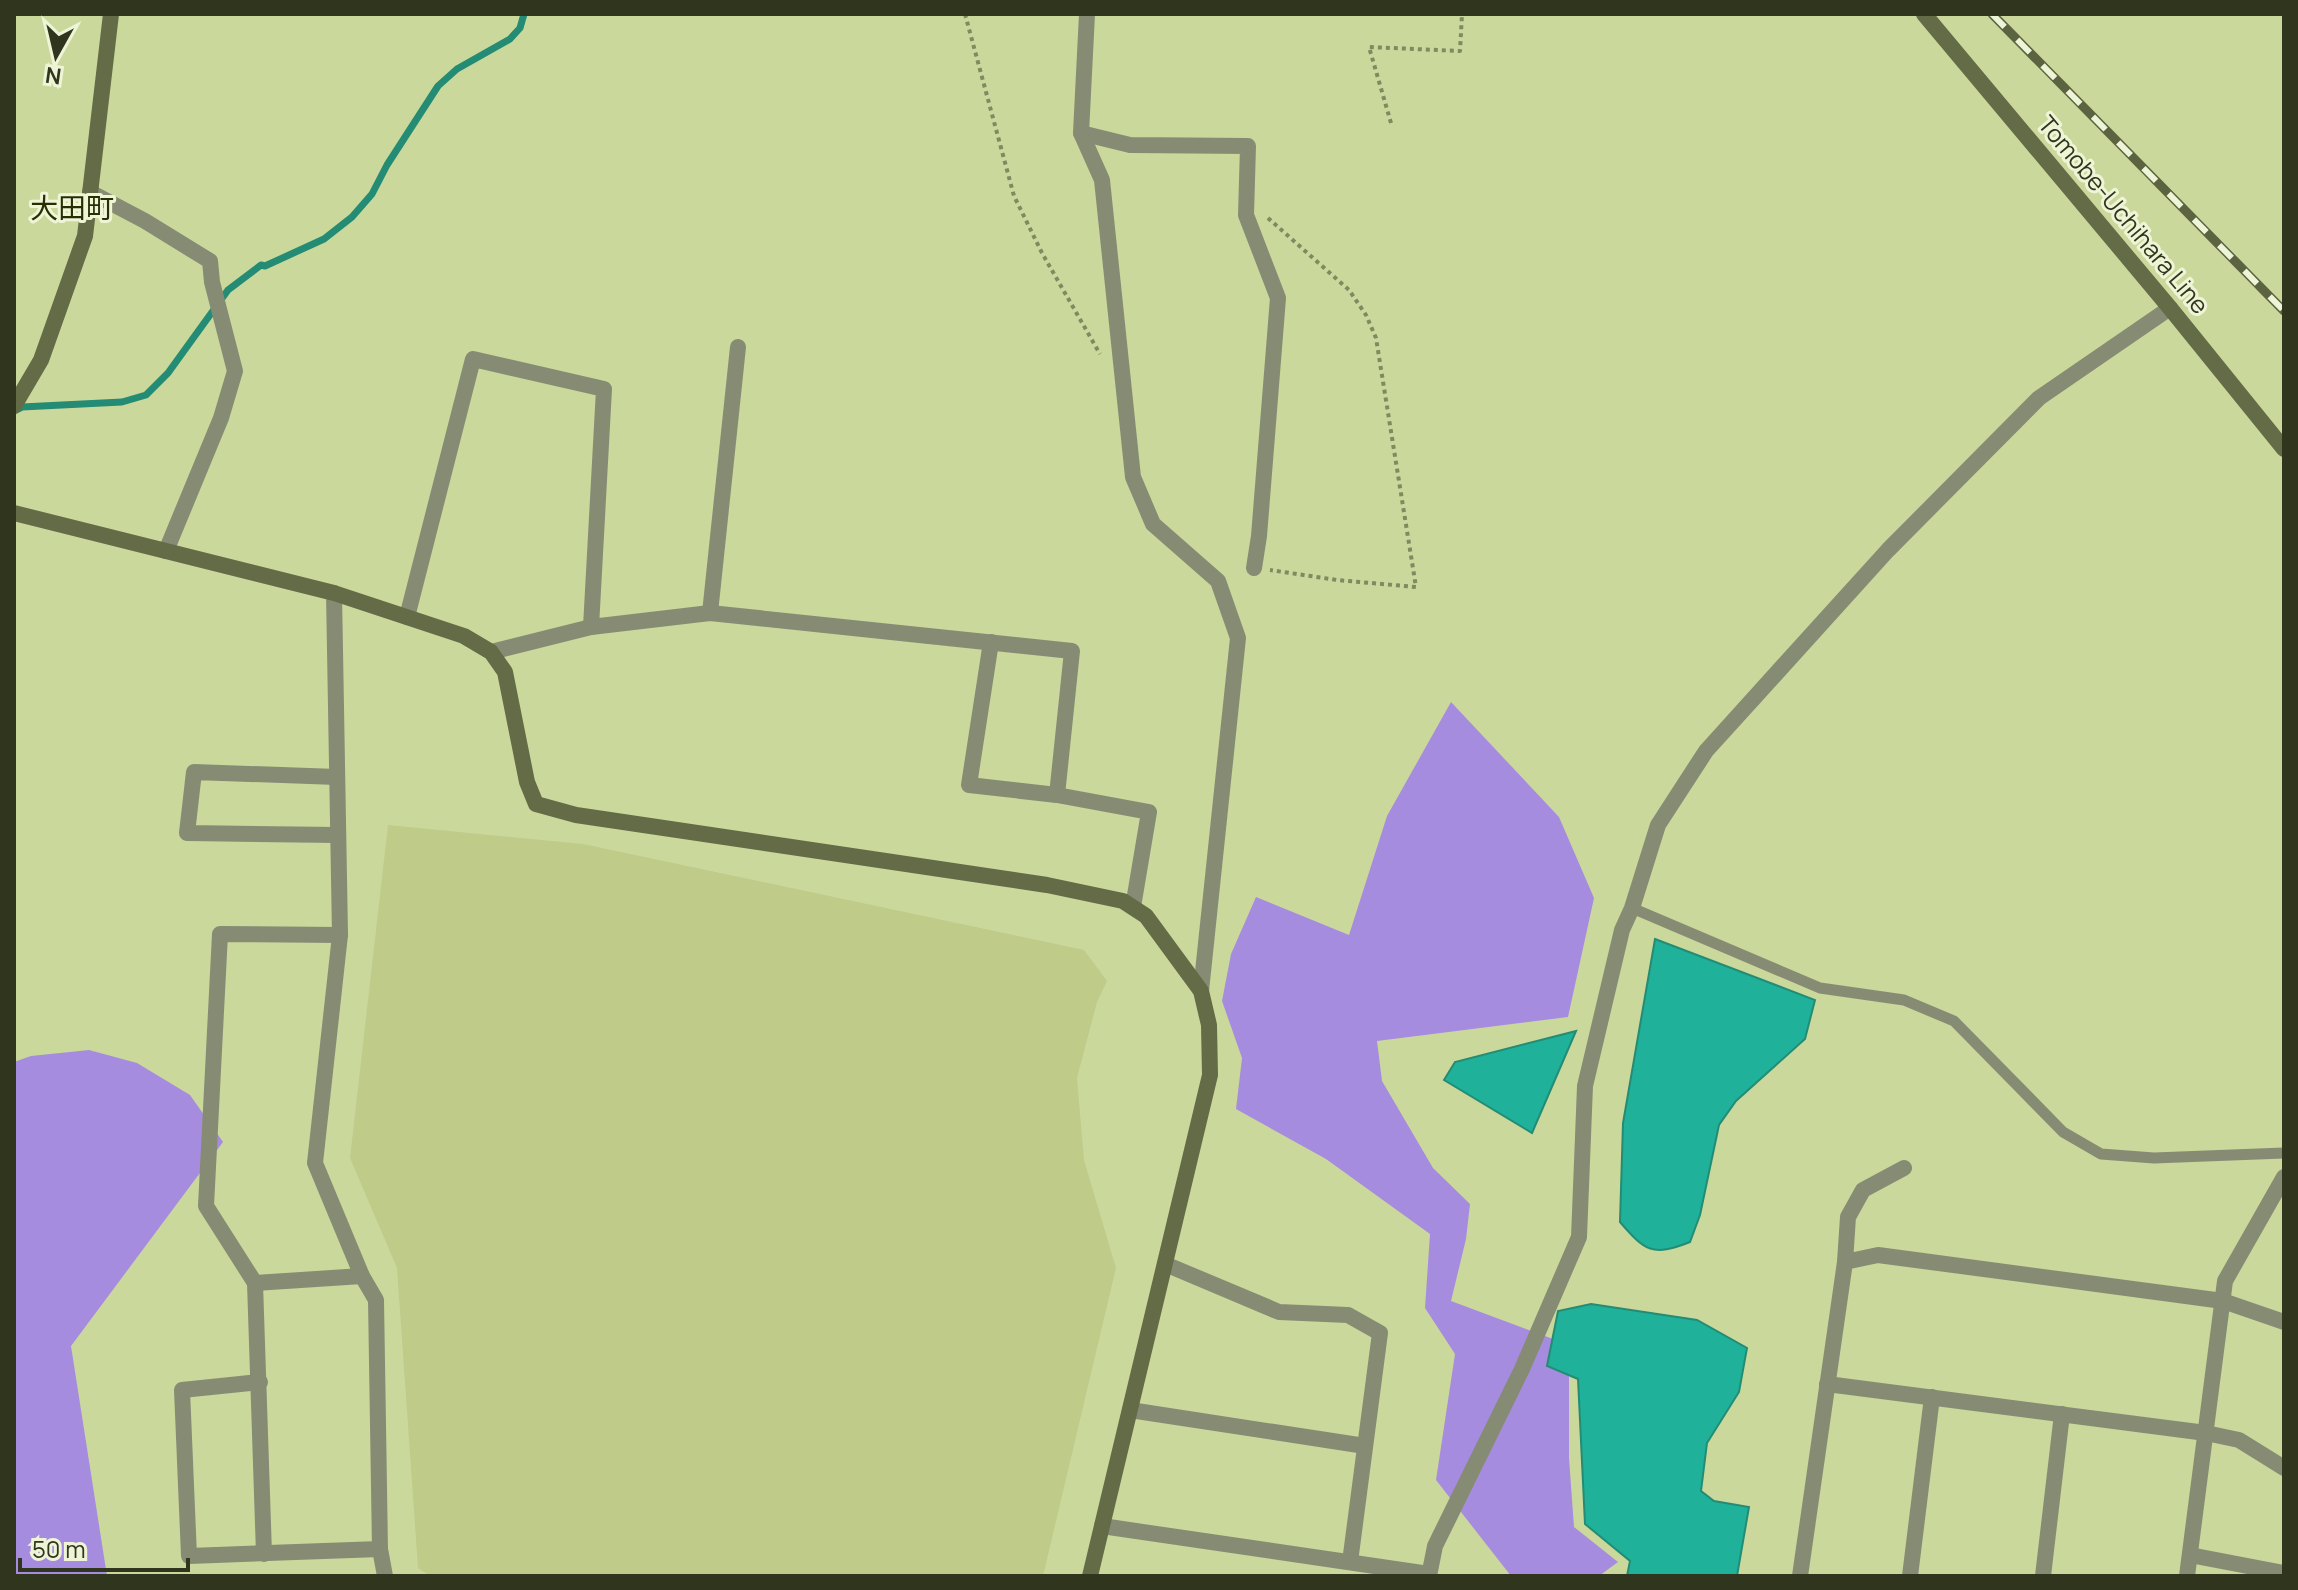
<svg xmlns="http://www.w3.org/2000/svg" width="2298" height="1590" font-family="Manrope,'Noto Sans JP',sans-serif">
	<rect width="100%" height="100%" fill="#cbd89c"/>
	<path fill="#becb89" d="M388,825L583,844L1084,950L1107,981L1097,1002L1077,1078L1084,1160L1116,1268L1043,1576H430L418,1568L397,1268L350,1158Z"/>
	<g fill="#a68cde">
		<path d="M1451,702L1559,817L1594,898L1568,1017L1377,1041L1382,1081L1433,1168L1470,1204L1466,1239L1451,1301L1569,1345V1458L1574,1527L1618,1562L1599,1576H1511L1436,1480L1455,1354L1425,1308L1430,1234L1326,1159L1236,1109L1242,1058L1222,1001L1231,954L1256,897L1349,935L1387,816Z"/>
		<path d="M89,1050L137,1063L190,1095L223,1142L71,1346L107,1576H14V1062L31,1056Z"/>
	</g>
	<g fill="#1fb199" stroke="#248c74" stroke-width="2">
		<path d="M1655,939L1815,1000L1805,1039L1736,1101L1719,1125L1700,1215L1690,1242C1652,1257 1645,1251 1620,1222L1623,1123Z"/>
		<path d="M1576,1031L1532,1133L1444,1080L1455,1062Z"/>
		<path d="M1591,1304L1697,1320L1747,1348L1739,1392L1707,1443L1701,1491L1714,1501L1749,1507L1737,1576H1627L1630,1561L1585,1524L1578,1379L1547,1366L1558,1311Z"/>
	</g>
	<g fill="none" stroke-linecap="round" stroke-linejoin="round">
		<path stroke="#248c74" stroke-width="7" d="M16,410L22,407L122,402L146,395L168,373L228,290L261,265L265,266L324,239L352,217L372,194L387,165L438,86L457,69L510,39L520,28L524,14"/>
		<g stroke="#80895f" stroke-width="4" stroke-dasharray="4 4" stroke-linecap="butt">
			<path d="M965,14L1014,196L1042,253L1100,354"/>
			<path d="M1391,123L1369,47L1460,51L1462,14"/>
			<path d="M1268,218L1349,290L1366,315L1376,338L1416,587L1337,580L1270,570"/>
		</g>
		<path stroke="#868c74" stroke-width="11" d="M1632,908L1820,988L1904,1000L1954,1021L2063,1132L2101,1154L2154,1158L2284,1153"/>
		<g stroke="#868c74" stroke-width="16">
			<path d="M1087,14L1081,133L1102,180L1133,477L1153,524L1218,581L1238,638L1201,991"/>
			<path d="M1081,133L1130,145L1248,146L1246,215L1278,298L1259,536L1254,568"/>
			<path d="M90,192L145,221L210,261L212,282L235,371L221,418L166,551"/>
			<path d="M334,593L340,935L315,1163L362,1276L376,1300L380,1549L385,1576"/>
			<path d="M710,613L738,347"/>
			<path d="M407,617L473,359L604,389L591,627"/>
			<path d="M991,642L969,785L1057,795L1149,812L1133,907"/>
			<path d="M491,652L591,627L710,613L1072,651L1057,795"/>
			<path d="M337,777L194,772L187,833L338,835"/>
			<path d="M1845,1262L1878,1255L2223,1301L2284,1322"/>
			<path d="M1165,1264L1279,1312L1348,1315L1380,1333L1350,1562"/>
			<path d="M255,1283L362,1276"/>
			<path d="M260,1382L182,1390L189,1556L380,1549"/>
			<path d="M1827,1384L2206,1433L2239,1440L2284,1468"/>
			<path d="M1130,1410L1365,1446"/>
			<path d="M1102,1526L1429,1574"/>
			<path d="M264,1554L255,1283L206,1206L220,934L340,935"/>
			<path d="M2190,1555L2284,1573"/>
			<path d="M1429,1576L1435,1546L1522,1369L1579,1237L1585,1086L1622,930L1632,908L1658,825L1706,751L1888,550L2039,398L2170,308"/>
			<path d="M1800,1576L1845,1262L1848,1217L1863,1190L1904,1168"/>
			<path d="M1910,1576L1932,1397"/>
			<path d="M2043,1576L2062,1414"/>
			<path d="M2187,1576L2225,1281L2284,1177"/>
		</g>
		<g stroke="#646b47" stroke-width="16">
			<path d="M1924,14L2170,308L2284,449"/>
			<path d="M14,406L41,360L85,236L111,14"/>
			<path d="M14,513L334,593L464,636L491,652L505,672L527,782L536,804L576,815L1047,885L1123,901L1146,916L1201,991L1209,1025L1210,1075L1090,1576"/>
		</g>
		<defs>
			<path id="rail" d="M1992,14L2284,311"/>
		</defs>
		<use href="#rail" stroke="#5c6341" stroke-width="9"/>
		<use href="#rail" stroke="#eef5d7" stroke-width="6" stroke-dasharray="18" stroke-linecap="butt"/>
	</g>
	<g text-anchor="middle" stroke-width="6" stroke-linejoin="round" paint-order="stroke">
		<g font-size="24" fill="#30351d" stroke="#eef5d7">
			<text transform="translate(2123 215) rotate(50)" y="8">Tomobe-Uchihara Line</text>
		</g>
		<g font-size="28" fill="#282e02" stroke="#eef5d7">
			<text x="72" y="218">大田町</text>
		</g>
	</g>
	<rect width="2298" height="1590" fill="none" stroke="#30351d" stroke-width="32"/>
	<g transform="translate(56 56) rotate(188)" stroke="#eef5d7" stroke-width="6" paint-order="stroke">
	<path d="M0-6L14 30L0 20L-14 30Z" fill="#30351d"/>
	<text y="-12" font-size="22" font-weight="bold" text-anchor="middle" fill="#30351d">N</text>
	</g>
	<path d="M20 1558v12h168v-12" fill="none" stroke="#30351d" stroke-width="4"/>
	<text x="32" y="1558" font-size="24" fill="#30351d" stroke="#eef5d7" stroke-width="6" paint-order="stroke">50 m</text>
</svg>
